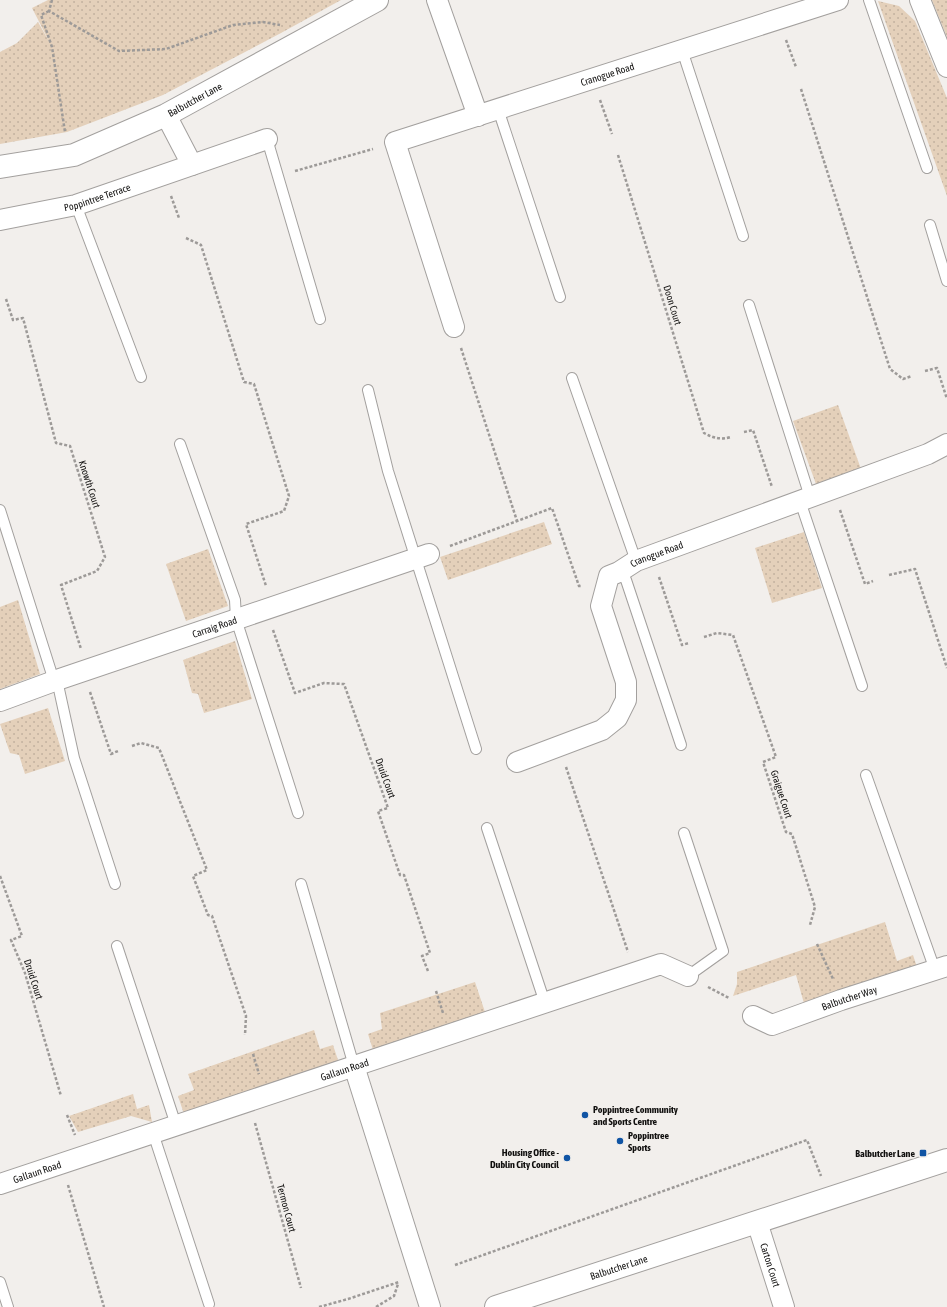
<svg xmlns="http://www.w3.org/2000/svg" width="947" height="1307" font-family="'Asap Condensed',sans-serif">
	<defs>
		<pattern id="grass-dots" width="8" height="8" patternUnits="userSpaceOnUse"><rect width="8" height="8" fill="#e4d0ba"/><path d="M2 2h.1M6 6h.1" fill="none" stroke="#c3b19f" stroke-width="1.8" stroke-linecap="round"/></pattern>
	</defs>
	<rect width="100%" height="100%" fill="#f2efec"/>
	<g fill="url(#grass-dots)">
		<path d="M48,0H341L281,33L163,95L67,132L0,144V52L17,43L38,22L50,43L32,8Z"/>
		<path d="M932,0H947V37Z"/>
		<path d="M878,1L899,6L915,21L947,98V196Z"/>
		<path d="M838,405L861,469L816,484L793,421Z"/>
		<path d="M544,522L552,544L448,580L440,557Z"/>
		<path d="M804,532L822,588L772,603L755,548Z"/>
		<path d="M208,549L228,606L186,621L166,564Z"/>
		<path d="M18,600L40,674L0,689V607Z"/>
		<path d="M235,641L252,699L204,713L198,694L192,693L183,660Z"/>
		<path d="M48,708L65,761L25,774L19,755L10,753L0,724Z"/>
		<path d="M885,922L897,961L913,955L918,970L805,1007L796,975L733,996L737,984V972Z"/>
		<path d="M475,982L485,1012L373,1050L368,1034L382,1029L380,1013Z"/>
		<path d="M314,1030L320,1049L333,1045L339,1063L184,1114L178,1096L194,1090L188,1074Z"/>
		<path d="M133,1094L137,1109L149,1105L152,1122L131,1116L78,1132L69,1116Z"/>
	</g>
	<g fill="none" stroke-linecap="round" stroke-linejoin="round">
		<defs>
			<g id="lane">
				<path d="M869,0L927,168"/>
				<path d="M682,50L743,236"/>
				<path d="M498,109L560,297"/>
				<path d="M267,139L320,319"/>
				<path d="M76,205L141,377"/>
				<path d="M930,225L947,281"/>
				<path d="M749,305L810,497"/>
				<path d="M572,378L636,561"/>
				<path d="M368,390L388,471L476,749"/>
				<path d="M180,444L235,600L236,619L298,813"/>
				<path d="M800,501L862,686"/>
				<path d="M0,510L54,681"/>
				<path d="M619,572L626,580L681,745"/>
				<path d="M57,680L74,758L115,884"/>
				<path d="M866,775L935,970"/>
				<path d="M487,828L545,1003"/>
				<path d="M684,833L723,951L688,976"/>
				<path d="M301,884L354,1066"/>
				<path d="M117,946L176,1125"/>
				<path d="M153,1133L209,1304"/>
				<path d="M0,1282L8,1307"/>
			</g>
			<g id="street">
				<path d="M437,0L478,116"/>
				<path d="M920,0L947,67"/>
				<path d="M166,115L192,165"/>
				<path id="s1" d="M0,220L76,205L267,139"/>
				<path id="s2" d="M454,327L395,142L838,0"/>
				<path id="s3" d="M0,701L57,680L429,554"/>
				<path id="s4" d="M517,762L602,730L617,718L626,700V682L601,606L609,576L619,572L636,561L928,454L947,444"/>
				<path id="s5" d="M753,1016L772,1025L841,1000L947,966"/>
				<path d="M354,1066L430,1307"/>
				<path id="s6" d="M0,1184L661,964L688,976"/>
				<path id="s7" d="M757,1222L784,1307"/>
			</g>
			<g id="secondary">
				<path id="s8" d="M0,167L74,155L166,115L377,0"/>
				<path id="s9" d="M496,1307L947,1160"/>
			</g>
		</defs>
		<use href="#lane" stroke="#a3a09e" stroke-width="12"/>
		<use href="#street" stroke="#a3a09e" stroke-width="22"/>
		<use href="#secondary" stroke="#a3a09e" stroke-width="24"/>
		<g stroke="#9d9a98" stroke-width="2.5" stroke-dasharray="3 2" stroke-linecap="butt">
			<path d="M52,0L49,11L119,51L166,49L233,25L263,22L280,25"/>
			<path d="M49,11L41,15L52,47L65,132"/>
			<path d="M786,40L796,67"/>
			<path d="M801,89L890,369L903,379L912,376"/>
			<path d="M600,100L612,134"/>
			<path d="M618,155L704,433C713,438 721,440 731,437"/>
			<path d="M295,171L373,149"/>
			<path d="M171,196L179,218"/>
			<path d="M186,238L201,245L244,382L254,384L289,496L284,511L246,524L266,586"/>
			<path d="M6,299L13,320L23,318L56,443L70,446L105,557L97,571L61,585L81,649"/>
			<path d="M461,348L517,521"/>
			<path d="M925,371L937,368L947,399"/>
			<path d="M744,432L753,430L772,487"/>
			<path d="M840,510L865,584L873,581"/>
			<path d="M450,546L552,508L579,586H582"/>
			<path d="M889,575L915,569L947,668"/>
			<path d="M659,577L682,645L689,643"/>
			<path d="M273,630L295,693L324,683L344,684L388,808L378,811L400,875H404L430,953L422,956L428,971"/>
			<path d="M704,637L717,633L733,635L776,757L763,762L786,832L792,834L815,907L810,925"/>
			<path d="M90,692L111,754L118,751"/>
			<path d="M132,746L141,743L159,748L207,870L193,876L208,915L212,916L246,1016L245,1035"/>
			<path d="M566,767L628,952"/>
			<path d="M0,876L22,936L11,940L25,973L61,1096"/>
			<path d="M817,944L833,979"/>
			<path d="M708,987L729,998"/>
			<path d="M436,991L443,1013"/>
			<path d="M253,1054L259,1074"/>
			<path d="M67,1115L75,1135"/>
			<path d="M255,1123L301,1288"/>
			<path d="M68,1185L104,1307"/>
			<path d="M455,1265L807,1140L821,1176"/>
			<path d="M319,1307L348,1299L399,1282"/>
			<path d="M376,1307L394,1296L398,1284"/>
		</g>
		<use href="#lane" stroke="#fff" stroke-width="10"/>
		<use href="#street" stroke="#fff" stroke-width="20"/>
		<use href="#secondary" stroke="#fff" stroke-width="22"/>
	</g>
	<g fill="#1054a4" stroke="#f2efec" stroke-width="1.5">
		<circle cx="585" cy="1115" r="4"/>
		<circle cx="620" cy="1141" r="4"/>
		<rect x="919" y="1149" width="8" height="8" rx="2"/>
		<circle cx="567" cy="1158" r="4"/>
	</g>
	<g text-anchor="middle" stroke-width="3" stroke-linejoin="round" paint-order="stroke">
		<g font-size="10" fill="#100f0e" stroke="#f2efec">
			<text dy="4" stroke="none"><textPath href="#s2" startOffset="417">Cranogue Road</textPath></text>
			<text dy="4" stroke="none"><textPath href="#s8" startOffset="208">Balbutcher Lane</textPath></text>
			<text dy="4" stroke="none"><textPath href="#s1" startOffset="100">Poppintree Terrace</textPath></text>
			<text transform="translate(673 305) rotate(73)" y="4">Doon Court</text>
			<text transform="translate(90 484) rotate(72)" y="4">Knowth Court</text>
			<text dy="4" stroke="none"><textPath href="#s4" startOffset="312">Cranogue Road</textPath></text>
			<text dy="4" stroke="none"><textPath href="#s3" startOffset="227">Carraig Road</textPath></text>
			<text transform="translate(386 778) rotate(70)" y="4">Druid Court</text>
			<text transform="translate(782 794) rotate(72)" y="4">Graigue Court</text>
			<text transform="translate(34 979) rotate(72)" y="4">Druid Court</text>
			<text dy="4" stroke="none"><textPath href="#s5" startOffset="103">Balbutcher Way</textPath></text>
			<text dy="4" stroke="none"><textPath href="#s6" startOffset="363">Gallaun Road</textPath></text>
			<text dy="4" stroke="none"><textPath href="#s6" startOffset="39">Gallaun Road</textPath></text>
			<text transform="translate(287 1208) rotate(75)" y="4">Termon Court</text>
			<text dy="4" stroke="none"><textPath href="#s7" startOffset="45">Carton Court</textPath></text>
			<text dy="4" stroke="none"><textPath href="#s9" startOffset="129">Balbutcher Lane</textPath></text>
		</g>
		<g font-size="10" font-weight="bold" fill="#100f0e" stroke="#f2efec" text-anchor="start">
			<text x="593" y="1113">Poppintree Community<tspan x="593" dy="12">and Sports Centre</tspan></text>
			<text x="628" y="1139">Poppintree<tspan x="628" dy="12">Sports</tspan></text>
			<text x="559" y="1156" text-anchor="end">Housing Office -<tspan x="559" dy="12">Dublin City Council</tspan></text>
			<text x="915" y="1157" text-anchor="end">Balbutcher Lane</text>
		</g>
	</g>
</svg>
